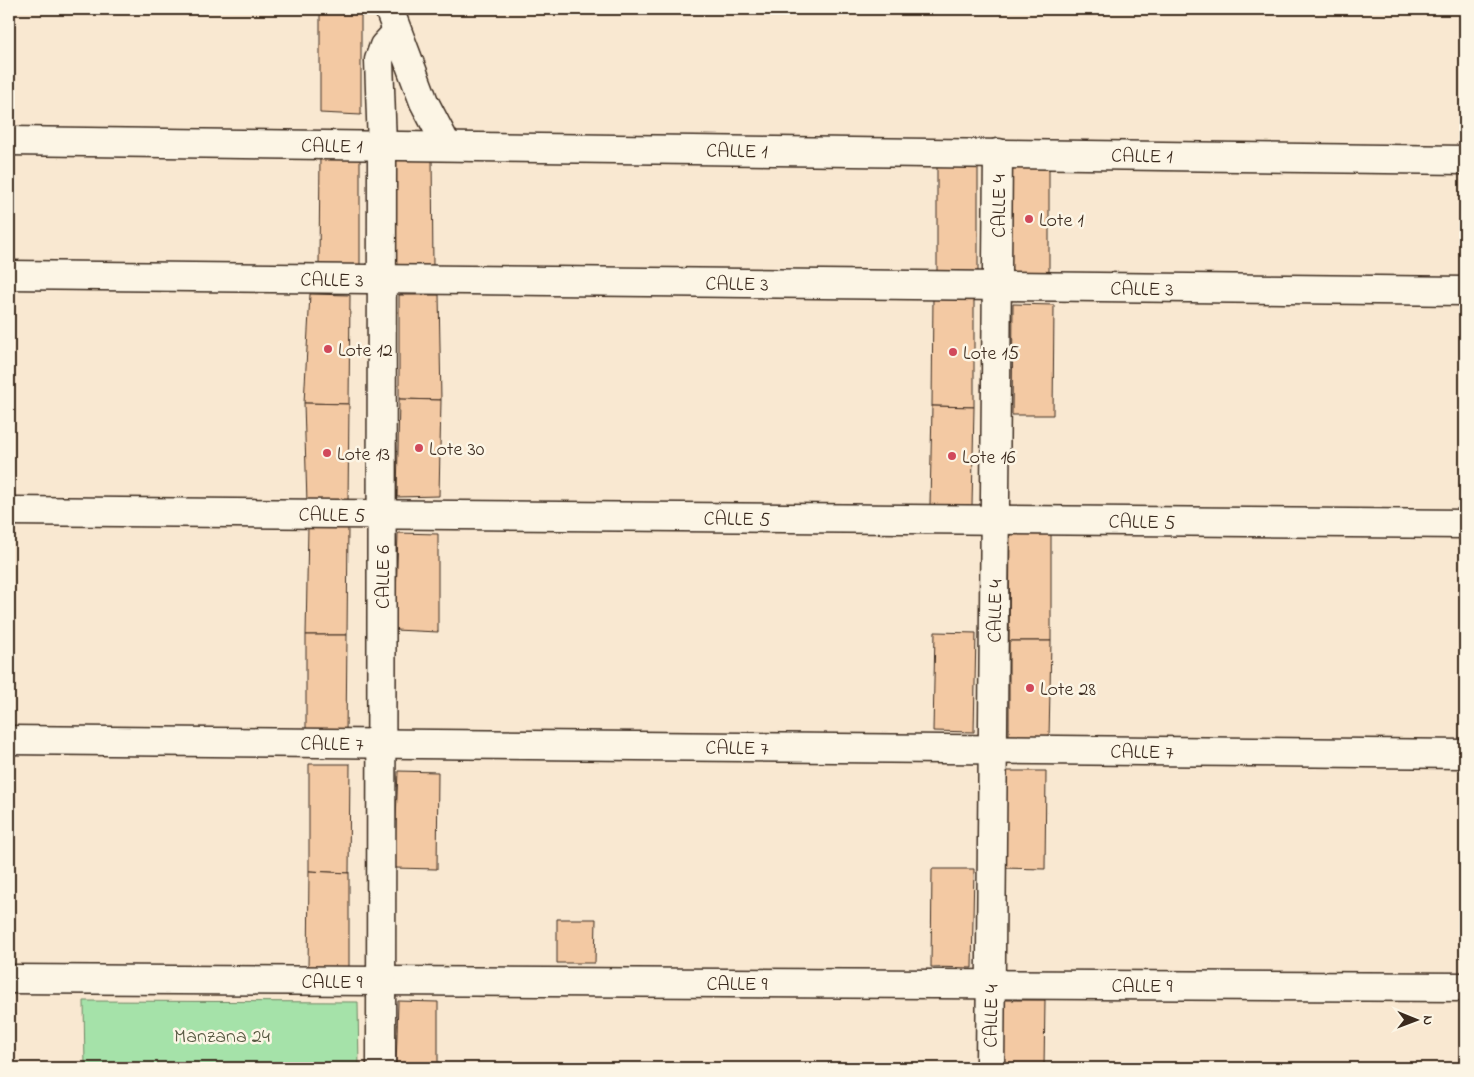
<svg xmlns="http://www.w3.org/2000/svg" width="1474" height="1077" font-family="'Indie Flower',sans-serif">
	<rect width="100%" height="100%" fill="#f9e8d1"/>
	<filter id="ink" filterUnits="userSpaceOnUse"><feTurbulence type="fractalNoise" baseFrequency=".02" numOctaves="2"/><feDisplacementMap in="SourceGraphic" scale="10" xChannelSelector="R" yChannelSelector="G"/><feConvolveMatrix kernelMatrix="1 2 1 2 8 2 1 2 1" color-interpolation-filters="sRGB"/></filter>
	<g filter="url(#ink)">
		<path fill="#a5e2a9" stroke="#708664" d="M84,1001L358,1002L359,1068H85Z"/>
		<g fill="#f3c9a3" stroke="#3b2a1e">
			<path d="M320,9H361V115L320,113Z"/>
			<path d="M320,154L360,155V266L319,265Z"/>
			<path d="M392,155L432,156L433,267L391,265Z"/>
			<path d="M937,163L978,164V275L937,273Z"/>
			<path d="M1009,164L1049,165V276L1008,274Z"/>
			<path d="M310,294L350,295L349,404L304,403Z"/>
			<path d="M399,295H439L441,400L399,399Z"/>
			<path d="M933,296L974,297V407L932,406Z"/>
			<path d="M1013,304L1054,305L1053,415H1012Z"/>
			<path d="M399,399L441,400L439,496L397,497Z"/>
			<path d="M304,403L349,404L348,504L307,503Z"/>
			<path d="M932,406L974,407L972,506L930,505Z"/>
			<path d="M308,526L348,527L347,635H306Z"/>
			<path d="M1010,530L1051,531V641H1009Z"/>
			<path d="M398,533L438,534V632L395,630Z"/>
			<path d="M935,632L976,633L974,732L933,731Z"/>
			<path d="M306,635H347L346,735L306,734Z"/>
			<path d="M1009,641H1051L1049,738L1009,736Z"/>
			<path d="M309,764H350L349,873L309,871Z"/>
			<path d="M398,771L438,772L437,869L394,868Z"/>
			<path d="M1005,771H1046L1045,869L1002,868Z"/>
			<path d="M932,869H974L972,968L931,967Z"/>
			<path d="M309,871L349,873V972L308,971Z"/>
			<path d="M557,919H596L595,963H557Z"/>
			<path d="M1004,1000H1045L1044,1068H1002Z"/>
			<path d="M398,1001L438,1002V1068H396Z"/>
		</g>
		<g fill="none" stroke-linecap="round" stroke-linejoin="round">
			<defs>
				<g id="street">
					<path d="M389,9L424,102L447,146"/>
					<path d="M9,141L1465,160"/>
					<path d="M9,275L1465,291"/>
					<path d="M9,511L1465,524"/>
					<path d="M9,740L1465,754"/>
					<path d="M9,979L1465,987"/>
					<path d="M381,1068L382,146L379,60L384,46L397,32"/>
					<path d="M990,1068L998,153"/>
				</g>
			</defs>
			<use href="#street" stroke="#3b2a1e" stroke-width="31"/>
			<use href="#street" stroke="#fcf5e5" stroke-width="28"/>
		</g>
	</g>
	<g fill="#d1495b" stroke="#fcf5e5" stroke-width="2">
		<circle cx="1029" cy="219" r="5"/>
		<circle cx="328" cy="349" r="5"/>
		<circle cx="953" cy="352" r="5"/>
		<circle cx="419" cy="448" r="5"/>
		<circle cx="327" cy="453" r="5"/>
		<circle cx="952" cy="456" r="5"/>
		<circle cx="1030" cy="688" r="5"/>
	</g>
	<g text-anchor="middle" stroke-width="5" stroke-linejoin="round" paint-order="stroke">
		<g font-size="20" fill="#3b2a1e" stroke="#fcf5e5">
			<text transform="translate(332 145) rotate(1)" y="7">CALLE 1</text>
			<text transform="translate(737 150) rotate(1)" y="7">CALLE 1</text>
			<text transform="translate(1142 155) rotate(1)" y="7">CALLE 1</text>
			<text transform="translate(998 206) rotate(-90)" y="7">CALLE 4</text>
			<text transform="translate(332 279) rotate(1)" y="7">CALLE 3</text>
			<text transform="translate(737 283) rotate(1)" y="7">CALLE 3</text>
			<text transform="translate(1142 288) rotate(1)" y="7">CALLE 3</text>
			<text transform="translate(332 514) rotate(1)" y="7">CALLE 5</text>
			<text transform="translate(737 518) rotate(1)" y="7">CALLE 5</text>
			<text transform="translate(1142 521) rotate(1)" y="7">CALLE 5</text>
			<text transform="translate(382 577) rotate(-90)" y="7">CALLE 6</text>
			<text transform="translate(994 611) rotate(-89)" y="7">CALLE 4</text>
			<text transform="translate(332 743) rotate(1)" y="7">CALLE 7</text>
			<text transform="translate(737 747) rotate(1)" y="7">CALLE 7</text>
			<text transform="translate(1142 751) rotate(1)" y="7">CALLE 7</text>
			<text x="332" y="988">CALLE 9</text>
			<text x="737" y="990">CALLE 9</text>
			<text x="1142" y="992">CALLE 9</text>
			<text transform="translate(990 1016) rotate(-89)" y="7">CALLE 4</text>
		</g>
		<g font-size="20" fill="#3b2a1e" stroke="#fcf5e5" text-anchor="start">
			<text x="1039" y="226">Lote 1</text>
			<text x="338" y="356">Lote 12</text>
			<text x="963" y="359">Lote 15</text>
			<text x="429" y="455">Lote 30</text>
			<text x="337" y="460">Lote 13</text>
			<text x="962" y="463">Lote 16</text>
			<text x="1040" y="695">Lote 28</text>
		</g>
		<g font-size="20" fill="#565841" stroke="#fcf5e5">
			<text x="222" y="1042">Manzana 24</text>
		</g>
	</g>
	<rect width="1474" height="1077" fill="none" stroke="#fcf5e5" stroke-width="30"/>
	<rect x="15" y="15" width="1444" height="1047" fill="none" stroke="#3b2a1e" stroke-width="2" filter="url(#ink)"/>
	<g transform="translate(1416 1020) rotate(91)" stroke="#fcf5e5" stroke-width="4" paint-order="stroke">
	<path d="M0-4L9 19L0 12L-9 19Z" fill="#3b2a1e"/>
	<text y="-8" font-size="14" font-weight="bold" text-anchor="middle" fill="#3b2a1e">N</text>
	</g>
</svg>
